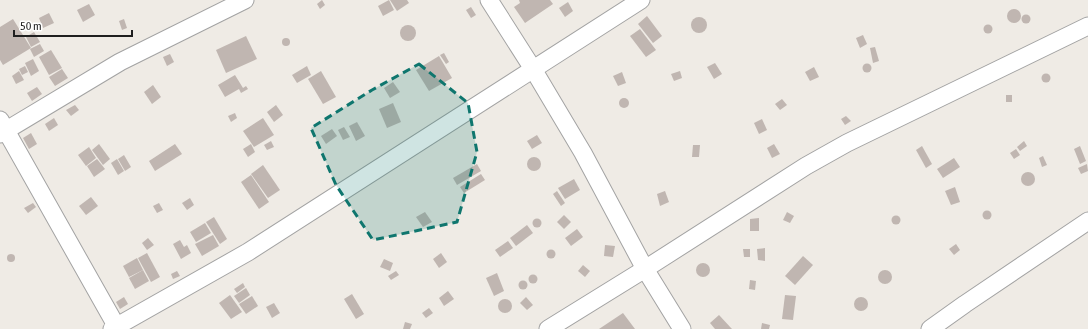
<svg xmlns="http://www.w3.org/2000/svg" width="1088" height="329" font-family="'Asap Condensed',sans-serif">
	<rect width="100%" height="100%" fill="#efebe5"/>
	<g fill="#c0b6b1">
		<path d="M322,0L325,5L320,9L317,4Z"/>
		<path d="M389,0L394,10L383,16L378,6Z"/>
		<path d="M390,0H407L409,3L397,11Z"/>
		<path d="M519,0H550L553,4L525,23L514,7L520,3Z"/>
		<path d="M568,2L573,11L565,17L559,8Z"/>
		<path d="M89,4L95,15L83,22L77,10Z"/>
		<path d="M471,7L476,15L471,18L466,10Z"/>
		<circle cx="1014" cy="16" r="7"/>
		<path d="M49,13L54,23L43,28L39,18Z"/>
		<circle cx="1026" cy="19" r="4.5"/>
		<path d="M647,16L662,36L653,43L638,24Z"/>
		<circle cx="699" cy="25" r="8"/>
		<path d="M13,19L31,48L3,65L0,60V27Z"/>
		<path d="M124,19L127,28L122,30L119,21Z"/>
		<circle cx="988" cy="29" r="4.5"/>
		<circle cx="408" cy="33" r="8"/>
		<path d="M640,29L656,50L646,57L630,36Z"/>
		<path d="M34,32L40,42L31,47L26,37Z"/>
		<path d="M863,35L867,44L860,48L856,38Z"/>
		<path d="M246,36L257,59L226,73L216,50Z"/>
		<circle cx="286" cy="42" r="4"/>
		<path d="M40,44L44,51L34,57L30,49Z"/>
		<path d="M875,47L879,61L873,63L870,48Z"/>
		<path d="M51,50L62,68L49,75L39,57Z"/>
		<path d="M444,53L449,62L446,64L440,55Z"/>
		<path d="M170,54L174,62L167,66L163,57Z"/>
		<path d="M439,56L452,78L429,91L416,70Z"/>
		<path d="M33,59L39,71L31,76L25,63Z"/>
		<path d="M715,63L722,74L714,79L707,67Z"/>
		<circle cx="867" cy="68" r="4.5"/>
		<path d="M25,66L28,72L22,75L19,69Z"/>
		<path d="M307,66L311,75L297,83L292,75Z"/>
		<path d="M814,67L819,77L810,81L805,72Z"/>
		<path d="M62,69L68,78L55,86L49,77Z"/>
		<path d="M19,71L24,80L16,84L12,76Z"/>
		<path d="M321,71L336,97L323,104L308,79Z"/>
		<path d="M680,71L682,78L674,81L671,74Z"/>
		<path d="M622,72L626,83L618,86L613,76Z"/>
		<circle cx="1046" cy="78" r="4.5"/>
		<path d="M235,75L243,88L246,86L248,89L241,93L239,89L225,97L218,85Z"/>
		<path d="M393,82L400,92L390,98L384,88Z"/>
		<path d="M153,85L161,97L152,104L144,92Z"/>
		<path d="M37,87L42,94L32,101L27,93Z"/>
		<rect x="1006" y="95" width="6" height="7"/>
		<circle cx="624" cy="103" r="5"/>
		<path d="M782,99L787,105L780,110L775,104Z"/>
		<path d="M393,103L401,122L387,128L379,109Z"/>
		<path d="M75,105L79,110L71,116L66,110Z"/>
		<path d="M276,105L283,115L274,122L267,112Z"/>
		<path d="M235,113L237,118L231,122L228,116Z"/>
		<path d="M846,116L851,121L845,125L841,119Z"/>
		<path d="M54,118L58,125L49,131L45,124Z"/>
		<path d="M263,118L274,135L254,147L243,131Z"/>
		<path d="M762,119L767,130L759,134L754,123Z"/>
		<path d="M357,122L365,136L356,141L349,126Z"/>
		<path d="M344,127L350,137L343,140L338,130Z"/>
		<path d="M332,129L337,136L326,144L321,136Z"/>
		<path d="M31,133L37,144L29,149L23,138Z"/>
		<path d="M537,135L542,143L532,149L527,141Z"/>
		<path d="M271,141L274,147L267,150L264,145Z"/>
		<path d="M1024,141L1027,146L1020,151L1017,147Z"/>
		<path d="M99,144L110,159L103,165L92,150Z"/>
		<path d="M175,144L182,154L155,171L149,161Z"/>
		<path d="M251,144L255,152L248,157L243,149Z"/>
		<path d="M774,144L780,154L772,158L767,148Z"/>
		<path d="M693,145H700L699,157H692Z"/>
		<path d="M922,146L932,164L926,168L916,150Z"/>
		<path d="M1080,146L1086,161L1080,164L1074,149Z"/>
		<path d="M89,147L96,158L86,166L78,155Z"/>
		<path d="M1016,149L1020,155L1014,159L1010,153Z"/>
		<path d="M124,155L131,167L125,171L118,159Z"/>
		<path d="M1043,156L1047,165L1042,167L1039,158Z"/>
		<circle cx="534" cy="164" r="7"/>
		<path d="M954,158L960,167L943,178L937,169Z"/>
		<path d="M97,159L105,169L94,177L87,166Z"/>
		<path d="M117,159L124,171L118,175L111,163Z"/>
		<path d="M477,164L481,171L457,185L453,178Z"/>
		<path d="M1087,164L1088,171L1081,174L1078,168Z"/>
		<path d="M263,165L280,190L268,198L251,174Z"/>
		<circle cx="1028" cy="179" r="7"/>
		<path d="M481,174L485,180L464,193L460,187Z"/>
		<path d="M251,175L269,202L259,209L241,182Z"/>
		<path d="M574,179L580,190L565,199L558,188Z"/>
		<path d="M955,187L960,202L951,205L945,191Z"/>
		<path d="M557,191L565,203L561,206L553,194Z"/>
		<path d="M665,191L669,202L660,206L657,194Z"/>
		<path d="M91,197L98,206L86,215L79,206Z"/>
		<path d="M190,198L194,205L187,210L182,203Z"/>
		<path d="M33,203L36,207L28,213L24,208Z"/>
		<path d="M159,203L163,210L157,213L153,206Z"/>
		<circle cx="987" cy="215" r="4.5"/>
		<path d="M425,212L432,222L423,227L416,217Z"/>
		<path d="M787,212L794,216L790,223L783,220Z"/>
		<path d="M564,215L571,222L564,229L557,222Z"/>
		<circle cx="896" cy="220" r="4.5"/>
		<path d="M214,217L227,239L220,244L206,222Z"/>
		<path d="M759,218V231H750V219Z"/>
		<circle cx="537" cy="223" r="4.5"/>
		<path d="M205,223L211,233L196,242L190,232Z"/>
		<path d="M527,225L533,233L516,246L510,238Z"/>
		<path d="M577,229L583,237L571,246L565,238Z"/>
		<path d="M213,235L219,246L202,256L195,244Z"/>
		<path d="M148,238L154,245L147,250L142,243Z"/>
		<path d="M180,240L184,247L187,245L191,253L181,259L173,244Z"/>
		<path d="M508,241L513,248L500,257L495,250Z"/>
		<path d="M956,244L960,250L954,255L949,249Z"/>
		<path d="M605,245L615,246L613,257L604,256Z"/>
		<path d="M765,248V261L758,260L757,249Z"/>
		<path d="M743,249H750V257H744Z"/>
		<circle cx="551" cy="254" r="4.5"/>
		<path d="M147,253L160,277L151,282L138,258Z"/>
		<path d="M441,253L447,262L439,268L433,259Z"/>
		<circle cx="11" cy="258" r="4"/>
		<path d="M803,256L813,265L795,285L785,276Z"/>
		<path d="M137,258L143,270L129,277L123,266Z"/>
		<path d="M384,259L393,263L390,271L380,267Z"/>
		<circle cx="703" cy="270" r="7"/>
		<path d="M583,265L590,271L585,277L578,271Z"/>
		<path d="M143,270L149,281L135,289L129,278Z"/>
		<circle cx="885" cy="277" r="7"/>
		<path d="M177,271L180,276L173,279L171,274Z"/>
		<path d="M396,271L399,275L391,280L388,276Z"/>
		<path d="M497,273L504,291L494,296L486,278Z"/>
		<circle cx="533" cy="279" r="4.5"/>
		<path d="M750,280L756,281L755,290L749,289Z"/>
		<circle cx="523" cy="285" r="4.5"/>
		<path d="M243,283L245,287L237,293L234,289Z"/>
		<path d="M246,288L250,295L239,303L234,296Z"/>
		<path d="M448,291L454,299L444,306L439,298Z"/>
		<path d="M352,294L364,314L356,319L344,299Z"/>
		<path d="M230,295L242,312L231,319L219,303Z"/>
		<path d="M785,295L796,296L793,320L782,319Z"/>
		<path d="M252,296L258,306L246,314L239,304Z"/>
		<circle cx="861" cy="304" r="7"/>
		<path d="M124,297L128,304L120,309L116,302Z"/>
		<path d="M526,297L533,305L527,310L520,303Z"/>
		<circle cx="505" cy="306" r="7"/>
		<path d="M274,303L280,313L272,318L266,307Z"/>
		<path d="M429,308L433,313L426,318L422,313Z"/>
		<path d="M623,313L635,329H599Z"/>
		<path d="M719,315L732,329H715L710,323Z"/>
		<path d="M405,322L412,324L410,329H403Z"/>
		<path d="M762,323L770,325L769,329H761Z"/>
	</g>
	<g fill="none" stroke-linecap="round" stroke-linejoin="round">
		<defs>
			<g id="minor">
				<path d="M489,0L533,69L583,153L645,269L682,329"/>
				<path d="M0,120L118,329"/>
				<path d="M0,134L120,62L245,0"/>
				<path d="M112,329L248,252L641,0"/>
				<path d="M548,329L645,269L806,166L847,143L1088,26"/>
				<path d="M930,329L965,304L1088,221"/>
			</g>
		</defs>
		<use href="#minor" stroke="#a3a3a3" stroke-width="19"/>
		<use href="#minor" stroke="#fff" stroke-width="17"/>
	</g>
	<path fill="#0f766e" fill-opacity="0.2" stroke="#0f766e" stroke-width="3" stroke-dasharray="8 5" stroke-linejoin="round" d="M419,64L468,103L477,152L457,222L373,240L336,185L311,128L372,90Z"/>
	<path d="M14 30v6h118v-6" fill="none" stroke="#1f1f1f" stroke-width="2"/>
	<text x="20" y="30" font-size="12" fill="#1f1f1f" stroke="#ffffff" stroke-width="3" paint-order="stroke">50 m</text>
</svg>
